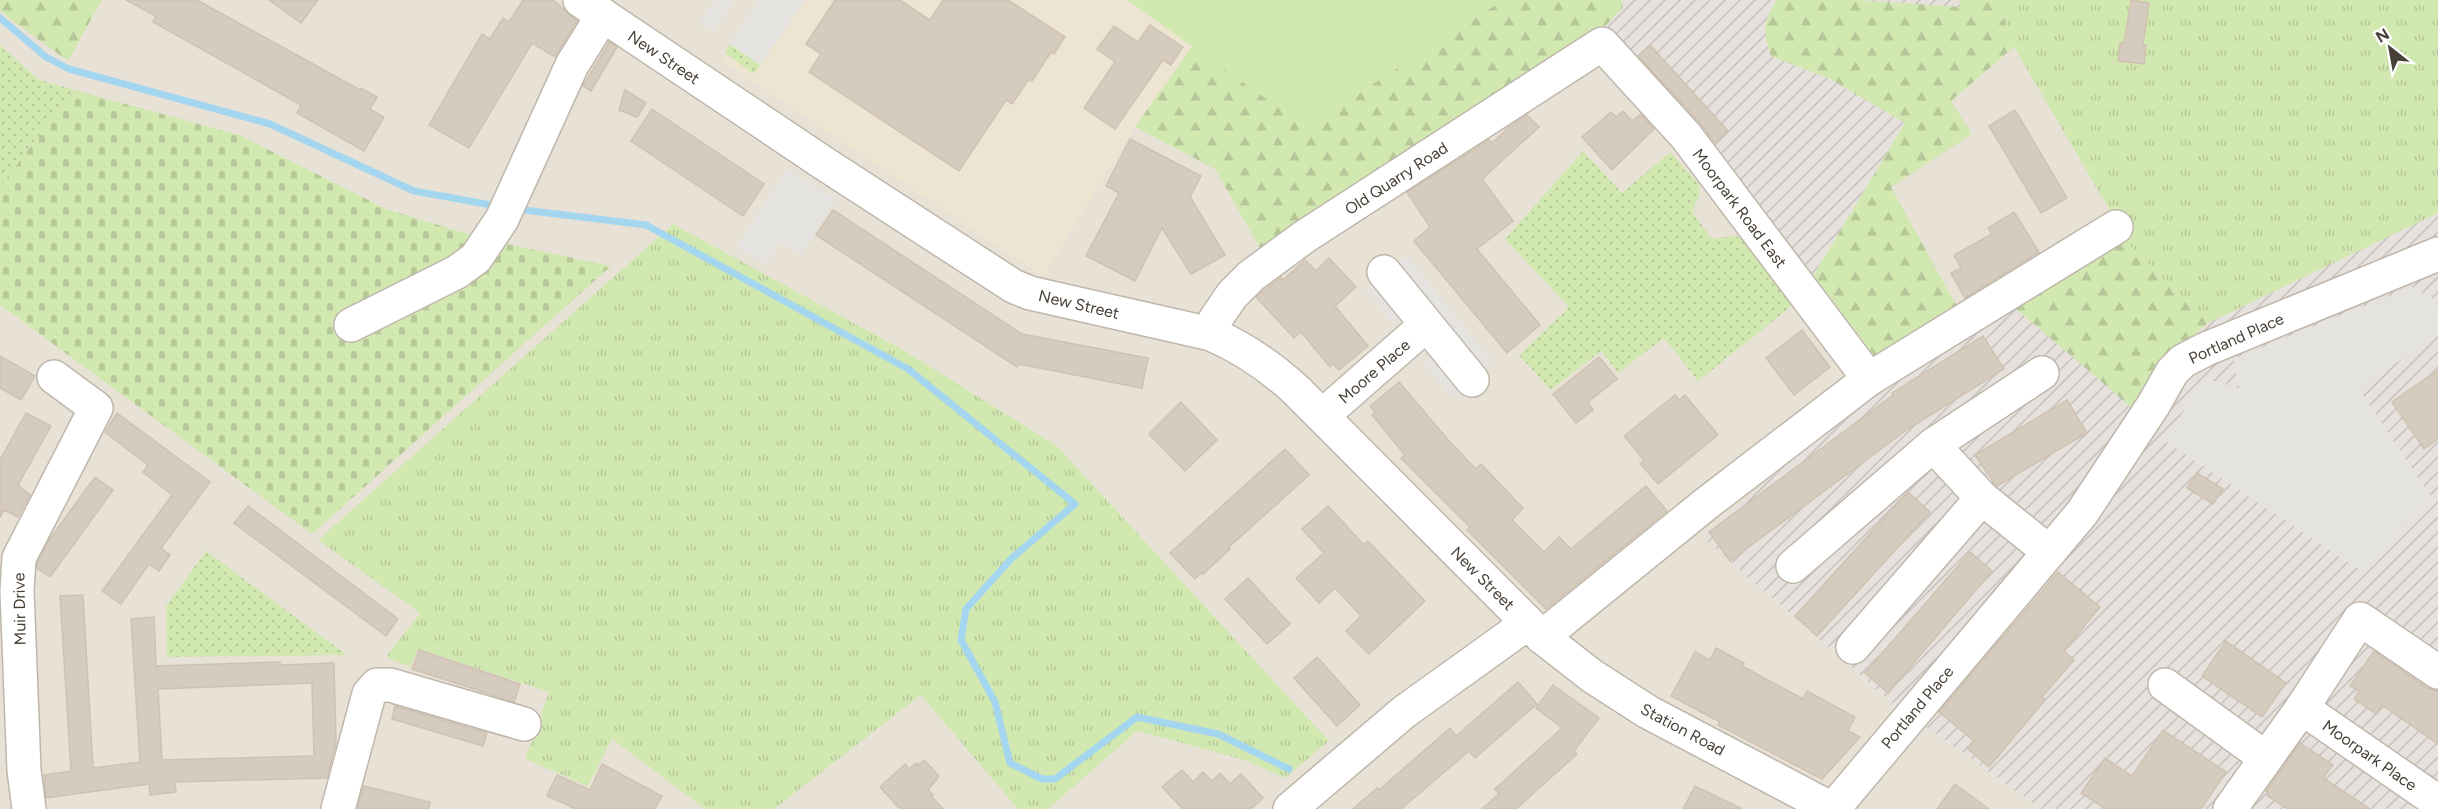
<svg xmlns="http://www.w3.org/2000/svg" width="2438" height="809" font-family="Figtree,sans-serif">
	<defs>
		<pattern id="industrial-furrows" width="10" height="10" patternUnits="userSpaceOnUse" patternTransform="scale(1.5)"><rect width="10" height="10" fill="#e6e1dd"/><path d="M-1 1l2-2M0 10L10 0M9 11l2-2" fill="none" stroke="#c7c2be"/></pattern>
		<pattern id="grass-dots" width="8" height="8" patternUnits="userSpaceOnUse" patternTransform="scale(1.5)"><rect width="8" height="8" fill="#d2e8b1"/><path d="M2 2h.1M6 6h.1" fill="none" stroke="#b6c899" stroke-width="1.8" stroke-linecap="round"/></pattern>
		<pattern id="forest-firs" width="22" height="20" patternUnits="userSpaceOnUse" patternTransform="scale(1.5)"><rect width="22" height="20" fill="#d2e8b1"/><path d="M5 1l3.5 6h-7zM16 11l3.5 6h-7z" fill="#b6c899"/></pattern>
		<pattern id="cemetery-stones" width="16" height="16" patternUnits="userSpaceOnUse" patternTransform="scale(1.5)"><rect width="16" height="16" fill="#d2e8b1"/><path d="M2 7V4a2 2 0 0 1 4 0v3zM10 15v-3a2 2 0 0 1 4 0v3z" fill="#b6c899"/></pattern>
		<pattern id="park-tufts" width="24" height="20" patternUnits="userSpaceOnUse" patternTransform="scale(1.5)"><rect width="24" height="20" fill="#d2e8b1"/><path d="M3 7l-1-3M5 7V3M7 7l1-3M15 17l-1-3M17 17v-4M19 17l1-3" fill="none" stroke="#b6c899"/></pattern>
	</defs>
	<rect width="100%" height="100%" fill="#f4f0e8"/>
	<path fill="#e8e1d6" d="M0,0H2438V213L2168,358L1702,536L1890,701L2041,809H1322L1308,793L1290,809H0Z"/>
	<g fill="url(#industrial-furrows)">
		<path d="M1621,0H1777L1770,10L1771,56L1830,79L1905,123L1813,276L1710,148L1601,31L1623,7Z"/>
		<path d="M1857,0H1959L1961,7L1858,1Z"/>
		<path d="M2438,213V809H2041L1890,701L1701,536L1875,391L2015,308L2168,358L2208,323Z"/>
	</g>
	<path fill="#ede4d2" d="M759,0H1127L1193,45L1135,127L1043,277L720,60Z"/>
	<g fill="url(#grass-dots)">
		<path d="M730,44L760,65L754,74L725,53Z"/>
		<path d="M0,45L38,79L74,90L0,187Z"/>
		<path d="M1583,151L1622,193L1670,152L1699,184L1700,194L1692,212L1712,239L1735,236L1745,240L1793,305L1698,381L1664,338L1618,373L1601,351L1551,390L1519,355L1569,307L1505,239Z"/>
		<path d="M206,551L347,655L167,657L166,606Z"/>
	</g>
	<g fill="url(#forest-firs)">
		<path d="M0,0H102L68,61L6,16L0,10Z"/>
		<path d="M1503,0H1621L1623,7L1597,35L1261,250L1215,169L1135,127L1193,45L1306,127Z"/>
		<path d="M1777,0H1857L1961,7L1959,0H1997L2014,47L1951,101L1972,134L1891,187L1956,305L1876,358L1813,276L1905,123L1830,79L1771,56C1763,33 1762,21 1777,0Z"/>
		<path d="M2126,237L2132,248L2208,323L2168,358L2131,407L2015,308Z"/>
	</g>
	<path fill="url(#cemetery-stones)" d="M74,90L239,135L386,209L488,240L611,266L312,534L0,305V187Z"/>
	<g fill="url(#park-tufts)">
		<path d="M1997,0H2438V213L2208,323L2132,248L2014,47Z"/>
		<path d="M673,224L905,351L1057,446L1329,741L1285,778L1245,760L1137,731L1048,809H1018L921,695L774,809H705L612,739L588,786L525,759L549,692L418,649L410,667L386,657L420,613L318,540Z"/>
	</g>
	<path fill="#d2e8b1" d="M1127,0H1503L1306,127Z"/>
	<g fill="#e5e3e0">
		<path d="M715,0H735L713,32L699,23Z"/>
		<path d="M759,0H805L760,65L730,44Z"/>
		<path d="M787,169L836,200L801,255L781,242L766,265L737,247Z"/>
		<path d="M1407,256L1492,361L1478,373L1393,267Z"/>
		<path d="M1377,279L1405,312L1392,322L1365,289Z"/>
		<path d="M2412,287L2433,299L2438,307V335L2358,388L2433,500L2405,521L2374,566L2360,570L2165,441L2204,378L2240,389L2233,359Z"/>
		<path d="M1436,353L1463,386L1450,396L1423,363Z"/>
	</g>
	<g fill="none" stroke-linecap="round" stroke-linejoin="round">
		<g stroke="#a5d6f0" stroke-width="7">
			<path d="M0,18L46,57L69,69L270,124L414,191L497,206"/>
			<path d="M516,209L646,225L908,369L1075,504L1011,559L966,609L961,640L995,702L1010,763L1042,779H1055L1137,717L1218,734L1289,769"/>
		</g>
	</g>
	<g fill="#d5cbbe" stroke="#d0c2b1" stroke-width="1.5" fill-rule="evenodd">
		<path d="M126,0H197L360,90L361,88L377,97L370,109L384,117L364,151L297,113L301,105L153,22L156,16Z"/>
		<path d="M269,0H318L301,23Z"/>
		<path d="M523,0H553L577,21L555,57L532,43L469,148L429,125L482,34L490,39L503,18L509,22Z"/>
		<path d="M835,0H900L930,20L943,0H1008L1065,37L1054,54L1051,52L1032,81L1029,79L1012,104L1006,100L959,171L809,72L821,54L806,44Z"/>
		<path d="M2131,0L2149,3L2143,45H2146L2144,64L2118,61L2120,43H2124Z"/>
		<path d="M1150,25L1183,47L1171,65L1163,60L1115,129L1084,108L1115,62L1097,49L1114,26L1138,42Z"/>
		<path d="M609,42L617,47L591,91L583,86Z"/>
		<path d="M1650,45L1728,131L1715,143L1700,123L1638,56Z"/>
		<path d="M625,90L646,103L637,117L619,110Z"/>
		<path d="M652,109L764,184L743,216L631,141Z"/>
		<path d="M2015,110L2067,198L2041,213L1989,126Z"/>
		<path d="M1623,111L1632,121L1641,114L1654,129L1612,170L1582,137L1611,112L1616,117Z"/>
		<path d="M1527,115L1539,127L1482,179L1513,221L1477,249L1540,325L1507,353L1414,241L1430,227L1407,192L1489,140L1492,143L1509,127Z"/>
		<path d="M1130,139L1201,176L1190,197L1225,255L1191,274L1162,228L1135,281L1086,256L1119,193L1106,186Z"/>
		<path d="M833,210L1022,334L1148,358L1142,388L1019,364L1017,367L816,235Z"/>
		<path d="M2014,212L2039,252L1965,298L1951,273L1961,268L1954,255L1992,234L1988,228Z"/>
		<path d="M1329,258L1356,287L1335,306L1368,346L1339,370L1333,364L1330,367L1301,332L1294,338L1256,297L1281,277L1283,280L1305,260L1316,271Z"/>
		<path d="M1802,330L1830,367L1794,395L1766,358Z"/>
		<path d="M1983,336L2004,369L1908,429L1730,561L1709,532L1893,395L1892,393Z"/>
		<path d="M0,356L35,376L21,400L0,388Z"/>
		<path d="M1599,357L1617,379L1588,402L1593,410L1576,423L1553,394Z"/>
		<path d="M2438,370V439L2424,449L2392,402Z"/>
		<path d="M1399,382L1450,442L1476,469L1481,464L1523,508L1512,520L1544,552L1559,537L1571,549L1646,486L1667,511L1546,609L1467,530L1470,527L1401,458L1405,455L1372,415L1375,412L1370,406Z"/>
		<path d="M1675,395L1679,400L1685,395L1718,435L1658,484L1640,463L1644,460L1624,436Z"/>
		<path d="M2067,400L2087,433L1997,486L1995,484L1975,455Z"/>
		<path d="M1181,402L1217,440L1185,471L1149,434Z"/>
		<path d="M26,413L51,426L18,485L30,495L18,517L4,510L0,517V460Z"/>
		<path d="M117,413L210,482L161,548L170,555L159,571L149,564L121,604L102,591L172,495L143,472L148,465L105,432Z"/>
		<path d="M1285,449L1309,475L1229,547L1230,549L1203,574L1201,573L1195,579L1170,553Z"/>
		<path d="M2197,473L2223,489L2213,504L2187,488Z"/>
		<path d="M95,477L113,490L50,577L37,568V563L49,540Z"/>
		<path d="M1908,492L1930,512L1817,636L1795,616Z"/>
		<path d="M248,506L398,619L386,636L234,523Z"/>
		<path d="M1328,506L1364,545L1368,541L1425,601L1369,654L1346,631L1361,616L1335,588L1319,603L1296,578L1324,553L1302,529Z"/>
		<path d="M1970,552L1992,571L1888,693L1865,673Z"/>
		<path d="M2058,572L2100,607L2064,651L2074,660L2042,697L2045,700L1989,767L1967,748L1974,741L1939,712Z"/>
		<path d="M1248,578L1290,624L1267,644L1225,599Z"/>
		<path d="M83,595L93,768L140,762L131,619L154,617L156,666L280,662V665L334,663L336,743L327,778L175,782L176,792L150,795L149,784L46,798L44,775L71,771L60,596ZM312,683L314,756L162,760L158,689Z"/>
		<path d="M2226,641L2286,683L2262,717L2202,676Z"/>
		<path d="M1716,648L1744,663L1742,666L1803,699L1807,691L1855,717L1848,731L1860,737L1822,779L1718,725L1720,722L1671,696L1695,652L1710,660Z"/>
		<path d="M419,650L520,684L514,702L412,669Z"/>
		<path d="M2374,651L2427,688L2438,691V744L2382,705L2376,714L2354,699L2359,691L2350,686Z"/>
		<path d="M1317,657L1360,705L1337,726L1294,678Z"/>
		<path d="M1518,682L1537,704L1475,758L1469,751L1401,809H1353L1377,788L1379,790L1450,728L1456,736Z"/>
		<path d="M1553,685L1599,718L1574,751L1577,754L1516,809H1482L1499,794L1495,789L1562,728L1536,708Z"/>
		<path d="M395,706L487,733L483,746L392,719Z"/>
		<path d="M2163,730L2226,772L2201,809H2106L2081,793L2105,758L2132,776Z"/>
		<path d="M2300,743L2333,765L2323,778L2370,809H2288L2266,795L2268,792L2266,791Z"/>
		<path d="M924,760L939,776L928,790L933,795L931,796L943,809H900L880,787L905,764L909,769L916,763L918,765Z"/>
		<path d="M602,764L662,796L655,809H576L547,796L557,775L590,790Z"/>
		<path d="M1182,770L1193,782L1203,772L1212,781L1220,773L1230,784L1241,774L1263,798L1251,809H1183L1162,787Z"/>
		<path d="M1955,784L1989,809H1937Z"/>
		<path d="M364,786L430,802L429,809H357Z"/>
		<path d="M1695,786L1742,809H1683Z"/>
	</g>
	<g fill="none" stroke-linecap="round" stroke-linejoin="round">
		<defs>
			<g id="minor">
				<path d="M580,0L825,164L1013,286L1030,293L1211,334C1244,348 1270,366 1297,391L1542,637L1592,676L1648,712L1832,809"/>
				<path d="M1384,272L1472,380"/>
				<path d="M351,325L457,272L476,258L502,219L572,65L603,15"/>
				<path d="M1211,334L1215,320L1232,295L1251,276L1304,237L1602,44L1686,136L1869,379"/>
				<path d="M1322,416L1426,325"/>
				<path d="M1933,445L1982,498L2049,552"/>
				<path d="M1793,566L1933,445L2042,373"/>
				<path d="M1542,637L1707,503L1869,379L2116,227"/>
				<path d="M1853,647L1982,498"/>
				<path d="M2165,685L2266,758"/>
				<path d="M2302,708L2438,802"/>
				<path d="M29,809L24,770L17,591L19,558L96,408L54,377"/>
				<path d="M338,809L369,694L377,685H390L524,724"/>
				<path d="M1290,809L1404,712L1528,623"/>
				<path d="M1833,809L2082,513L2154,404L2172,372L2183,361L2206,349L2438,254"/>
				<path d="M2230,809L2302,708L2360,619L2438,672"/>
			</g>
		</defs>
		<use href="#minor" stroke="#bfb7ab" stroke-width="36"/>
		<use href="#minor" stroke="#fff" stroke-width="33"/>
	</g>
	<g text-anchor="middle" stroke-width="4.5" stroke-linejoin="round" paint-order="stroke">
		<g font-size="16" fill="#474037" stroke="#fff">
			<text transform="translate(664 57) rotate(34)" y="6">New Street</text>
			<text transform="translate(1396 178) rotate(-33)" y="6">Old Quarry Road</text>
			<text transform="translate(1740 208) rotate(53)" y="6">Moorpark Road East</text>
			<text transform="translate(1079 304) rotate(13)" y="6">New Street</text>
			<text transform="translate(2236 338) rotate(-24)" y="6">Portland Place</text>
			<text transform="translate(1374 371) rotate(-41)" y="6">Moore Place</text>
			<text transform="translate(1483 578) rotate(45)" y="6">New Street</text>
			<text transform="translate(19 609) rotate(-91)" y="6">Muir Drive</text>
			<text transform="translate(1917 707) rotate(-50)" y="6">Portland Place</text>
			<text transform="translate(1683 729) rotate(28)" y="6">Station Road</text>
			<text transform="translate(2370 755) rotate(35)" y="6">Moorpark Place</text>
		</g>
	</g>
	<g transform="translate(2390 48) rotate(329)" stroke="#ffffff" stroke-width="4.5" paint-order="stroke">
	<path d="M0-4.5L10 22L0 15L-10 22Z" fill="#474037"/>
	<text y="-9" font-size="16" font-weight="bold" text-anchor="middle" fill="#474037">N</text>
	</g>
</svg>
